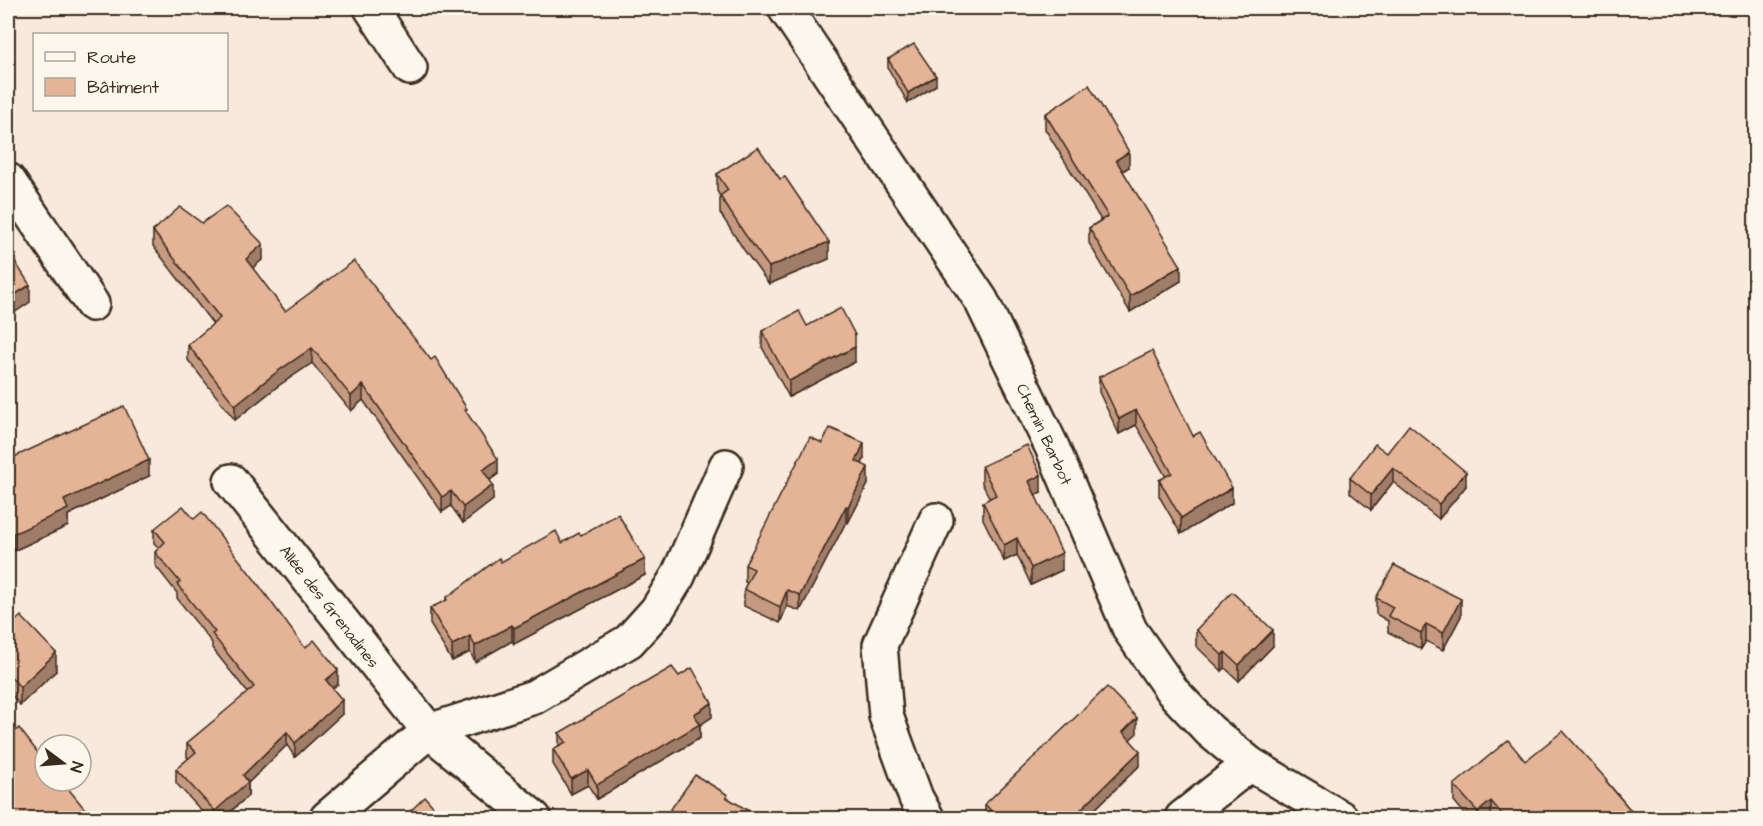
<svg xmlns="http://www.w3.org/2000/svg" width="1763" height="826" font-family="'Architects Daughter',sans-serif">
	<rect width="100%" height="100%" fill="#f7e9db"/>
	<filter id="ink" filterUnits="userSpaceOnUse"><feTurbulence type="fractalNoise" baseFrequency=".0167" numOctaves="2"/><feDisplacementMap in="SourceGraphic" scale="12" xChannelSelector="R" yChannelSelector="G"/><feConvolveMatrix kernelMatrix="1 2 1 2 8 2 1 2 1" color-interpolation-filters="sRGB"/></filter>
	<g filter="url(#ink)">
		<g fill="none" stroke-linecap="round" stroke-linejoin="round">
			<defs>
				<g id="minor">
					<path d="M371,8L410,68"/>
					<path d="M785,8L981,300L1052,447L1130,630L1173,692L1210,731L1250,764L1341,818"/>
					<path d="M8,180L92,304"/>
					<path d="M231,481L429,731L534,818"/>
					<path d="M327,818L429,731L534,697L629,641L657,610L678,576L726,466"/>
					<path d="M927,818L916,798L886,716L880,645L936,520"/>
					<path d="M1182,818L1250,764"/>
				</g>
			</defs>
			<use href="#minor" stroke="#3b2a1e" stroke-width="38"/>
			<use href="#minor" stroke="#fbf7ec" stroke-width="33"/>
		</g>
		<g fill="#c59a81" stroke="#3b2a1e" stroke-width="1.5">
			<path d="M888,59L936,85L908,103L888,68Z"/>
			<path d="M1045,114L1129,167L1123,171L1181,281L1130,312L1089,243V228L1101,220L1045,129Z"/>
			<path d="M717,174L780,179L829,259L769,284L744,250L720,213V196L717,191Z"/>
			<path d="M202,223L263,259L252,268L285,311L467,414L498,474L490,480L493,500L463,523L451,506L442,512L363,400L351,411L312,363L278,386L235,420L188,360V345L213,324L153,246V231Z"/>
			<path d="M807,326L855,362L789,397L762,347V331Z"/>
			<path d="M1099,377L1193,436L1232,503L1181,534L1159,496V480L1166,477L1136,425L1119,434L1099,392Z"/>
			<path d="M822,443L864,459L862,464L868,484L848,523L846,522L800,611L787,606L780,623L744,606V589L747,583L745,582V565Z"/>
			<path d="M8,446L14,457L149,476L68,515V526L13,551L8,538Z"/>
			<path d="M1387,453L1466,486L1439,519L1393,482L1371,510L1350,493V478Z"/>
			<path d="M982,466L1041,492L1035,495L1062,570L1031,585L1017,555L1004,561L983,519V502L990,499L982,483Z"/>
			<path d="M194,519L305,648L338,684L332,688L342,714L295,757L287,745L248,783V796L222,819H209L176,783V769L189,758L187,757V743L248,693L212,648V643L177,598V593L155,565V552L159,548L154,543V529Z"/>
			<path d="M581,535L645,575L514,644L512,641L475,662L470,652L452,661L430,624V608L446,601V598Z"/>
			<path d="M1376,598L1461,616L1443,650L1426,641L1421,649L1388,632V621L1376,614Z"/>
			<path d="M8,628L56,671L20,705L8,691Z"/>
			<path d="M1196,630L1273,646L1239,681L1225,668L1222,671L1196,646Z"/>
			<path d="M712,717L700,725V738L597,799L588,785L571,794L553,764V749L559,746V733Z"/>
			<path d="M1137,733L1130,739L1140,765L1085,819L985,818V804Z"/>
			<path d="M1525,761L1607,782L1638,819H1493L1491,817L1489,819H1469L1454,801V785Z"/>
		</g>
		<g fill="#a07d69" stroke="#3b2a1e" stroke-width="1.5">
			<path d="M936,76V85L908,103V93Z"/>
			<path d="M1129,152V167L1116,175V160Z"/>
			<path d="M829,242V259L769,284V267Z"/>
			<path d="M263,244V259L246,274V259Z"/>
			<path d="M1181,266V281L1130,312V296Z"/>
			<path d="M30,285V302L8,317V299Z"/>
			<path d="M855,347V362L789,397V381Z"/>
			<path d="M312,348V363L278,386L235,420V405L278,371Z"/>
			<path d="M363,385V400L351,411V396Z"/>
			<path d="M1136,410V425L1119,434V419Z"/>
			<path d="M864,443V459L856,477V461Z"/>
			<path d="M498,459V474L483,485V470Z"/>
			<path d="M149,460V476L68,515V526L13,551V534L64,500Z"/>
			<path d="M868,467V484L848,523V507Z"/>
			<path d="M1393,468V482L1371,510V495Z"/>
			<path d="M1466,472V486L1439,519V504Z"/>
			<path d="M1041,475V492L1029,498V481Z"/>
			<path d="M493,485V500L463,523V507Z"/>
			<path d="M1232,488V503L1181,534V518Z"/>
			<path d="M451,491V506L442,512V497Z"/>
			<path d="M846,506V522L800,611V595Z"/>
			<path d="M1017,538V555L1004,561V545Z"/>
			<path d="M1062,553V570L1031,585V568Z"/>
			<path d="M645,559V575L514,644V628Z"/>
			<path d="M787,590V606L780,623V607Z"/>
			<path d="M1461,599V616L1443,650V633Z"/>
			<path d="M1426,624V641L1421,649V633Z"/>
			<path d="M512,625V641L475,662V646Z"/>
			<path d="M1273,630V646L1239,681V665Z"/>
			<path d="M470,636V652L452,661V645Z"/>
			<path d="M1225,652V668L1222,671V655Z"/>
			<path d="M56,653V671L20,705V687Z"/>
			<path d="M338,670V684L326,693V680Z"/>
			<path d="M342,700V714L295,757V743Z"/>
			<path d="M712,703V717L700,725V738L597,799V785L694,714Z"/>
			<path d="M1137,718V733L1123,746V732Z"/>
			<path d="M287,732V745L248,783V796L222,819H215V811L243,775Z"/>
			<path d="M1140,751V765L1085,819H1071Z"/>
			<path d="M588,770V785L571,794V779Z"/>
			<path d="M1491,801V817L1489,819H1478V812Z"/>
		</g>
		<g fill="#e5b396" stroke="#3b2a1e" stroke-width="1.5">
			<path d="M914,44L936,76L908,93L888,59Z"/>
			<path d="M1089,85L1129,152L1116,160L1181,266L1130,296L1089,228L1108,216L1045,114Z"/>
			<path d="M758,147L780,179L785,177L829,242L769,267L744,233L720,196L728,190L717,174Z"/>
			<path d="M226,206L263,244L246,259L285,311L354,261L431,360L435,357L467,409L465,410L498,459L483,470L493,485L463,507L451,491L442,497L363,385L351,396L312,348L278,371L235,405L188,345L220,318L153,231L180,207L202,223Z"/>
			<path d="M8,251L30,285L8,299Z"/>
			<path d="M841,308L855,335V347L789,381L762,331L799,311L807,326Z"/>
			<path d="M1152,351L1193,436L1200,432L1232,488L1181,518L1159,480L1172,473L1136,410L1119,419L1099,377Z"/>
			<path d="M124,406L149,460L64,500L68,509L13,534L8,521V446L14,457Z"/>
			<path d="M1409,425L1466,472L1439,504L1393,468L1371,495L1350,478L1375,444L1387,453Z"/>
			<path d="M830,428L864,443L856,461L868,467L848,507L846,506L800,595L787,590L780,607L744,589L754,569L745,565L810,437L822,443Z"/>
			<path d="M1027,445L1041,475L1029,481L1062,553L1031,568L1017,538L1004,545L983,502L996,495L982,466Z"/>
			<path d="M183,506L194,519L202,512L255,580L305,648L314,640L338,670L326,680L342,700L295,743L287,732L243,775L248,782L215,811L176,769L196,752L187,743L254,687L212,634L215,632L177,584L180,582L155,552L165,542L154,529Z"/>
			<path d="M618,514L645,559L514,628L512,625L475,646L470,636L452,645L430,608L447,600L446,598L499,558L501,562L556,531L562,543L579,533L581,535Z"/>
			<path d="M1394,565L1461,599L1443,633L1426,624L1421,633L1388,616L1393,607L1376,598Z"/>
			<path d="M1232,592L1273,630L1239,665L1225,652L1222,655L1196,630Z"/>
			<path d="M21,616L56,653L20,687L8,674V628Z"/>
			<path d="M672,667L679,676L692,668L712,703L694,714L700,724L597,785L588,770L571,779L553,749L566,742L559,733Z"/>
			<path d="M1107,687L1137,718L1123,732L1140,751L1071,819H998L985,804Z"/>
			<path d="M19,728L45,762V781H62L93,819H8V737Z"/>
			<path d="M1563,731L1607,780L1606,781L1638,819H1506L1491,801L1478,812L1454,785L1508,740L1525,761Z"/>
			<path d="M695,775L728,795L726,797L762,819H669L666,816Z"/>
			<path d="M425,797L444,819H402Z"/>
		</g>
	</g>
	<g text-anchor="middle" stroke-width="4.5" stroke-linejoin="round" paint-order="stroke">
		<g font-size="16" fill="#3b2a1e" stroke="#fbf7ec">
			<text transform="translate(1045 434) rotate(65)" y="6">Chemin Barbot</text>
			<text transform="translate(330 606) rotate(52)" y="6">Allée des Grenadines</text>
		</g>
	</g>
	<rect width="1763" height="826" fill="none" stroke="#fbf7ec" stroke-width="30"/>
	<rect x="15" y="15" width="1733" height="796" fill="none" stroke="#3b2a1e" stroke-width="2" filter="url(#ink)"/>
	<rect x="33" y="33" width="195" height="78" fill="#fbf7ec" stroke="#aea59a" stroke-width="1.5"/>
	<rect x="45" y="52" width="30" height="9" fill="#fbf7ec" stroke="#aea59a" stroke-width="1.5"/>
	<text x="87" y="63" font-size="18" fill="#3b2a1e">Route</text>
	<rect x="45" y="78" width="30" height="18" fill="#e5b396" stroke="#aea59a" stroke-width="1.5"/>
	<text x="87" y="93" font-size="18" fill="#3b2a1e">Bâtiment</text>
	<g transform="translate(63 763) rotate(106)"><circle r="28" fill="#fbf7ec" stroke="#aea59a" stroke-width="1.5"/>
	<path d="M0-4.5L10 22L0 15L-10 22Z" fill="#3b2a1e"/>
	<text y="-9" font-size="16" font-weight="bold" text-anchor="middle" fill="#3b2a1e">N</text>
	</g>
</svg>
